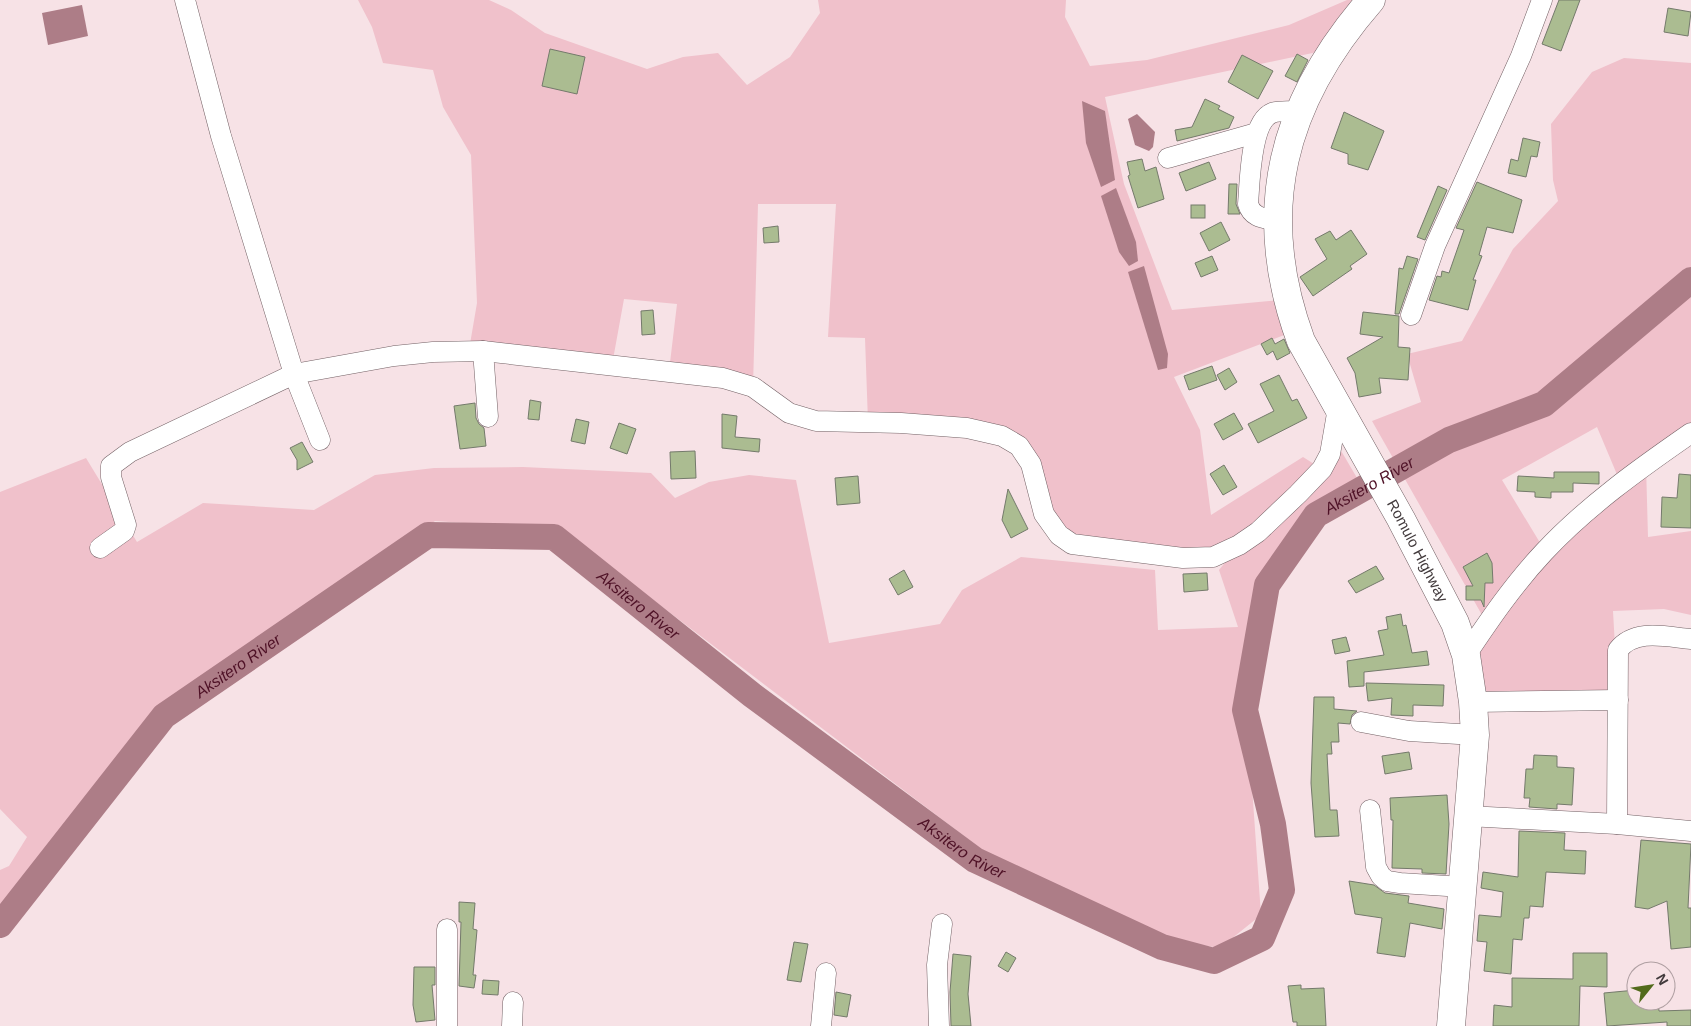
<svg xmlns="http://www.w3.org/2000/svg" width="1691" height="1026" font-family="Helvetica,sans-serif">
	<rect width="100%" height="100%" fill="#f7e2e6"/>
	<g fill="#f0c1cb" fill-rule="evenodd">
		<path d="M358,0H489L511,10L545,33L647,69L683,57L718,53L747,85L790,57L820,13L818,0H1066L1065,17L1090,66L1147,60L1289,25L1347,0H1353L1358,16L1322,51L1105,97L1124,184L1172,310L1280,300L1292,332L1174,377L1200,430L1211,515L1303,457L1322,469L1340,449L1360,483L1316,515L1267,585L1246,701L1261,915L1220,948L1169,940L985,852L561,530L435,521L160,705L43,854L0,925V870L9,866L27,837L0,809V492L86,458L137,542L203,503L314,510L375,475L434,468L523,467L651,473L675,498L709,482L749,475L796,480L829,643L940,624L962,590L1021,557L1155,570L1158,630L1238,627L1219,570L1238,546L1213,557L1059,535L1019,446L868,422L865,338L828,337L836,204H758L753,387L669,371L677,304L624,299L612,365L470,344L477,303L471,155L443,107L433,70L383,63L372,27Z"/>
		<path d="M1624,58L1691,63V433L1646,465L1648,537L1691,531V615L1664,609L1613,611L1618,700L1486,701L1477,640L1482,615L1372,421L1421,402L1407,354L1462,341L1513,249L1558,201L1553,180L1551,124L1592,72ZM1597,427L1621,484L1545,551L1502,480Z"/>
	</g>
	<g fill="#ad7d87">
		<path d="M82,5L88,36L48,45L42,13Z"/>
		<path d="M1082,101L1105,111L1115,180L1101,187L1086,143Z"/>
		<path d="M1137,114L1155,132L1153,147L1149,151L1135,145L1128,119Z"/>
		<path d="M1116,188L1136,242L1138,261L1129,266L1119,252L1101,196Z"/>
		<path d="M1144,266L1168,354L1167,368L1158,370L1128,272Z"/>
	</g>
	<g fill="none" stroke-linecap="round" stroke-linejoin="round">
		<path stroke="#ad7d87" stroke-width="26" id="s1" d="M0,925L164,716L428,535L554,537L752,695L975,860L1162,947L1214,961L1262,938L1282,890L1273,824L1245,710L1267,585L1316,515L1449,440L1544,404L1691,280"/>
	</g>
	<g fill="#abbc91" stroke="#747a6b">
		<path d="M1559,0H1580L1561,51L1542,44Z"/>
		<path d="M1668,8L1691,12L1688,36L1664,32Z"/>
		<path d="M550,49L585,57L577,94L542,86Z"/>
		<path d="M1297,54L1308,60L1297,82L1285,76Z"/>
		<path d="M1242,55L1273,71L1258,99L1228,82Z"/>
		<path d="M1205,99L1220,106L1218,109L1234,117L1229,128L1177,141L1175,130L1192,127Z"/>
		<path d="M1344,112L1384,131L1368,170L1348,164V154L1331,148Z"/>
		<path d="M1523,138L1540,142L1537,157L1531,156L1526,177L1508,173L1511,159L1518,161Z"/>
		<path d="M1142,159L1145,171L1156,167L1164,199L1138,208L1128,176L1130,175L1127,162Z"/>
		<path d="M1209,162L1216,179L1186,191L1179,173Z"/>
		<path d="M1477,182L1522,200L1513,233L1487,227L1479,255L1482,256L1473,280H1476L1468,310L1429,300L1437,276L1441,277L1442,271L1449,273L1464,230L1456,228Z"/>
		<path d="M1229,184H1237L1236,204L1240,214H1228Z"/>
		<path d="M1438,186L1447,190L1425,240L1417,237Z"/>
		<rect x="1191" y="205" width="14" height="13"/>
		<path d="M1221,222L1230,240L1209,251L1200,233Z"/>
		<path d="M778,226L779,242L764,243L763,228Z"/>
		<path d="M1351,230L1367,254L1350,266L1352,269L1313,296L1300,277L1327,259L1315,239L1330,231L1336,240Z"/>
		<path d="M1212,256L1218,270L1201,277L1195,263Z"/>
		<path d="M1407,256L1418,259L1399,314H1395L1399,268L1403,269Z"/>
		<path d="M653,310L655,334L642,335L641,311Z"/>
		<path d="M1363,312L1399,316L1398,347L1410,348L1408,380L1379,378L1381,393L1359,397L1355,373L1347,358L1383,337L1360,334Z"/>
		<path d="M1272,338L1275,344L1284,339L1290,353L1277,360L1273,351L1267,355L1261,344Z"/>
		<path d="M1212,366L1217,380L1189,390L1184,376Z"/>
		<path d="M1229,368L1237,382L1225,390L1217,375Z"/>
		<path d="M1279,375L1292,401L1297,399L1307,418L1258,443L1248,424L1274,411L1260,384Z"/>
		<path d="M530,400L541,402L539,420L528,419Z"/>
		<path d="M475,403L476,418L479,424L484,428L486,446L460,449L454,406Z"/>
		<path d="M1234,413L1243,429L1223,440L1214,424Z"/>
		<path d="M722,414L737,416L735,437L760,439L759,452L722,448Z"/>
		<path d="M576,419L589,422L585,444L571,441Z"/>
		<path d="M619,423L636,429L627,454L610,448Z"/>
		<path d="M302,442L313,462L297,470V460L290,448Z"/>
		<path d="M695,451L696,478L671,479L670,452Z"/>
		<path d="M1224,465L1237,487L1223,495L1210,474Z"/>
		<path d="M1554,472H1599V484L1573,483V492H1551V498L1535,497V492L1517,491L1518,476L1554,478Z"/>
		<path d="M1679,474L1691,475V528L1661,527L1662,497L1677,498Z"/>
		<path d="M858,476L860,503L837,505L835,478Z"/>
		<path d="M1008,489L1028,529L1011,538L1002,520Z"/>
		<path d="M1487,553L1492,563L1493,583H1485L1484,607L1481,600H1466V586H1473L1463,567Z"/>
		<path d="M1376,566L1384,579L1356,593L1348,581Z"/>
		<path d="M904,570L913,587L898,595L889,579Z"/>
		<path d="M1207,573L1208,590L1184,592L1183,574Z"/>
		<path d="M1401,614L1403,626L1406,625L1412,653L1427,651L1429,665L1364,672V686L1349,687L1347,661L1384,655L1378,631L1388,629L1386,617Z"/>
		<path d="M1346,637L1350,651L1335,654L1332,640Z"/>
		<path d="M1366,683L1444,685L1443,706L1413,705V716L1391,715L1392,698L1368,701Z"/>
		<path d="M1314,697H1334V709L1357,711L1352,715L1350,724L1338,723L1339,742H1331L1332,754H1327L1330,810H1337L1339,836L1315,837L1311,783Z"/>
		<path d="M1409,752L1412,769L1385,774L1382,756Z"/>
		<path d="M1534,755L1557,756V767L1574,768L1572,805L1557,804V809L1529,807L1530,798H1524L1526,769H1533Z"/>
		<path d="M1447,795L1449,824L1446,874L1422,873V869L1392,868L1393,820H1391L1390,798Z"/>
		<path d="M1519,831L1565,833L1564,850L1586,851L1585,874L1546,872L1543,907L1530,906L1529,918H1524L1522,940L1513,939L1511,974L1484,971L1487,942L1477,941L1479,915L1501,917L1503,892L1481,888L1483,872L1518,877Z"/>
		<path d="M1641,840L1691,844L1688,908H1691V947L1671,949L1667,901L1648,909L1635,907Z"/>
		<path d="M1349,881L1374,885L1385,893L1409,896L1408,903L1444,909L1442,929L1410,923L1405,957L1377,953L1382,918L1355,914Z"/>
		<path d="M459,902L475,903L473,929L477,930L473,975H476L474,988L459,986L461,922H459Z"/>
		<path d="M794,942L808,944L801,982L787,980Z"/>
		<path d="M1006,952L1016,958L1008,972L998,966Z"/>
		<path d="M1573,953H1607V987L1580,986L1579,1026H1493L1494,1005L1512,1007V978L1573,979Z"/>
		<path d="M953,954L971,956L968,994L971,1026H951L950,992Z"/>
		<path d="M414,967H435V985H432L435,1020L416,1022L413,1005Z"/>
		<path d="M483,980L499,981L498,995L482,994Z"/>
		<path d="M1301,985V989L1324,988L1326,1026H1297V1022H1293L1288,986Z"/>
		<path d="M1636,990V1001H1658L1659,1011L1691,1010V1026H1667V1022L1607,1026L1604,993Z"/>
		<path d="M836,992L851,995L847,1017L834,1015Z"/>
	</g>
	<g fill="none" stroke-linecap="round" stroke-linejoin="round">
		<defs>
			<g id="minor">
				<path d="M185,0L221,136L294,374L394,356L433,352L483,351L723,378L753,387L789,413L816,421L901,423L967,428L1002,436L1019,446L1031,464L1044,514L1059,535L1072,544L1183,558L1213,557L1239,545L1258,532L1298,494L1322,469L1330,454L1338,408"/>
				<path d="M1168,158L1256,133"/>
				<path d="M1278,221C1264,218 1252,218 1248,204C1250,182 1250,122 1272,113C1279,110 1291,112 1299,111"/>
				<path d="M1411,315L1435,246L1521,56L1542,0"/>
				<path d="M483,351L488,417"/>
				<path d="M100,548L124,531L126,525L111,477V466L130,452L294,374L320,440"/>
				<path d="M1466,655C1490,619 1514,584 1544,552C1587,506 1639,469 1691,433"/>
				<path d="M1473,702L1618,700"/>
				<path d="M1361,722L1409,731L1475,735"/>
				<path d="M1370,810L1376,867L1381,876L1387,881L1400,883L1463,887"/>
				<path d="M1468,816L1617,824L1691,831"/>
				<path d="M1617,824L1618,650C1635,628 1667,637 1691,639"/>
				<path d="M447,1026V929"/>
				<path d="M512,1026L513,1002"/>
				<path d="M821,1026L826,973"/>
				<path d="M939,1026L937,965L942,924"/>
			</g>
			<g id="highway">
				<path id="s2" d="M1371,0C1282,102 1253,211 1301,341L1401,519L1455,623L1466,655L1473,702L1475,735L1451,1026"/>
			</g>
		</defs>
		<use href="#minor" stroke="#736165" stroke-width="21"/>
		<use href="#highway" stroke="#736165" stroke-width="29"/>
		<use href="#minor" stroke="#fff" stroke-width="20"/>
		<use href="#highway" stroke="#fff" stroke-width="28"/>
	</g>
	<g text-anchor="middle" stroke-width="5" stroke-linejoin="round" paint-order="stroke">
		<g font-size="15" fill="#423a3c" stroke="#f7e2e6">
			<text dy="5" stroke="none"><textPath href="#s2" startOffset="608">Romulo Highway</textPath></text>
		</g>
		<g font-size="16" font-style="italic" fill="#4e1126" stroke="#f7e2e6">
			<text dy="6" stroke="none"><textPath href="#s1" startOffset="2065">Aksitero River</textPath></text>
			<text dy="6" stroke="none"><textPath href="#s1" startOffset="820">Aksitero River</textPath></text>
			<text dy="6" stroke="none"><textPath href="#s1" startOffset="355">Aksitero River</textPath></text>
			<text dy="6" stroke="none"><textPath href="#s1" startOffset="1225">Aksitero River</textPath></text>
		</g>
	</g>
	<g transform="translate(1651 986) rotate(60)"><circle r="24" fill="#f7e2e6" stroke="#af9fa2"/>
	<path d="M0-4L9 19L0 12L-9 19Z" fill="#526a1b"/>
	<text y="-8" font-size="14" font-weight="bold" text-anchor="middle" fill="#423a3c">N</text>
	</g>
</svg>
